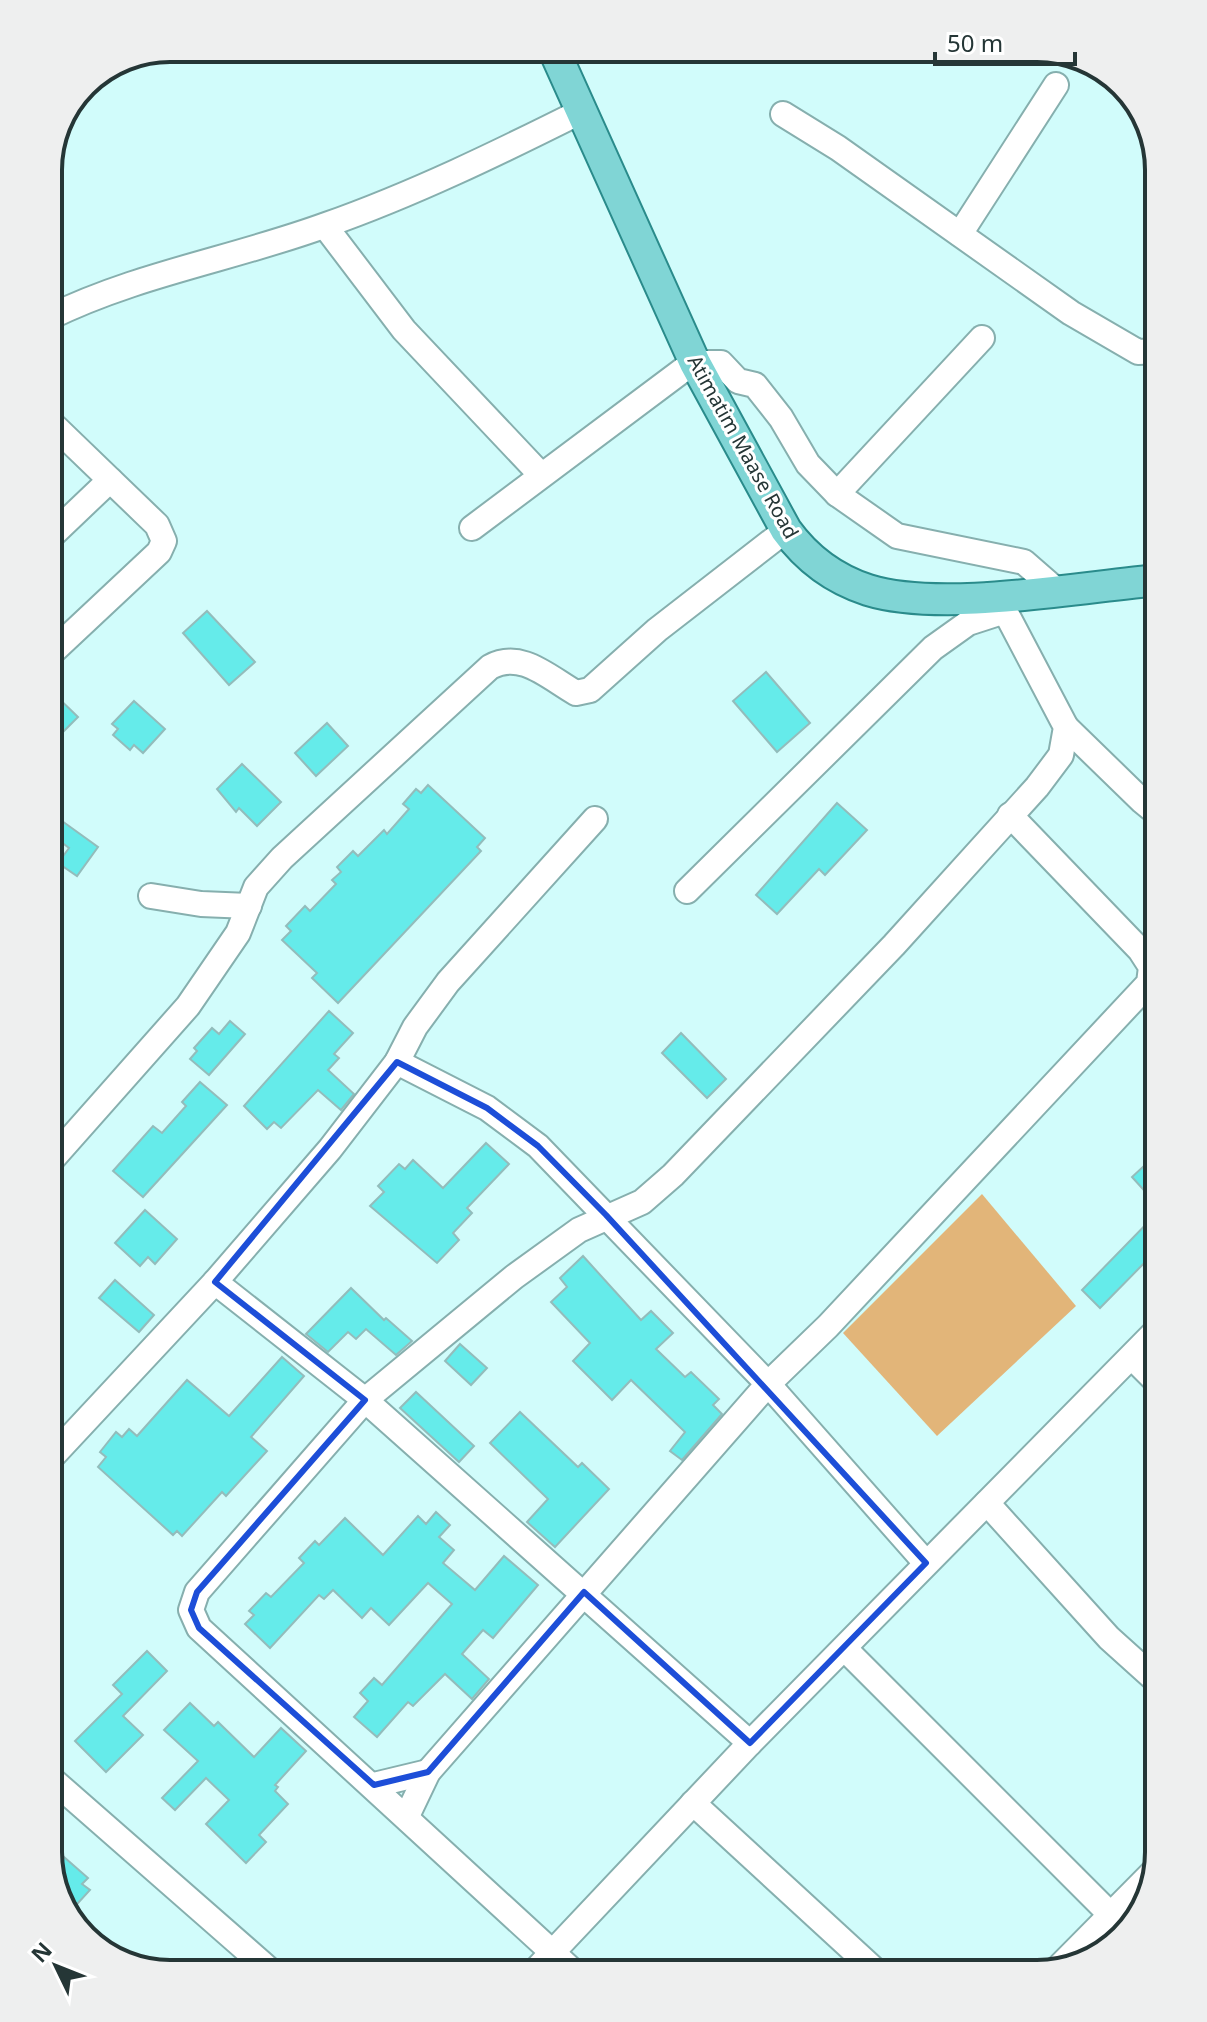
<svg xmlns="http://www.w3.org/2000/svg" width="1207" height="2022" font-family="'Noto Sans',sans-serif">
	<rect width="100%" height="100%" fill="#d1fcfb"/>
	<path fill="#e2b579" d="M982,1194L1076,1306L937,1436L843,1333Z"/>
	<g fill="#65ebea" stroke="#93bcbb" stroke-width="2">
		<path d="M207,611L255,662L229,685L183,633Z"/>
		<path d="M766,672L810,723L777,752L733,701Z"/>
		<path d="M48,688L78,717L48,747Z"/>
		<path d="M134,701L165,729L143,753L134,745L130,750L113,735L118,729L112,724Z"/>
		<path d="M327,723L348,746L316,776L295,753Z"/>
		<path d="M242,764L281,802L257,826L239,808L236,812L217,789Z"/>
		<path d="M428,785L485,838L477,847L481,851L338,1003L312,978L317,973L282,940L291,931L286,926L305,906L310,911L336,884L332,880L341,872L337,867L353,851L358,856L384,830L387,834L409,809L403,804L416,789L421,793Z"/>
		<path d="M837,803L867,830L825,875L819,869L777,914L756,895Z"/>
		<path d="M62,821L98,847L77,876L58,863L69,848L52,835Z"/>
		<path d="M329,1011L353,1033L334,1054L339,1058L328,1070L354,1094L341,1110L318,1090L281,1128L274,1122L267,1129L244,1106Z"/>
		<path d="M230,1021L245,1034L209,1075L190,1059L197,1051L194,1048L212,1028L219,1034Z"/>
		<path d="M681,1033L726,1079L707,1098L662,1053Z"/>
		<path d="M200,1082L227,1105L143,1197L113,1171L153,1126L162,1133L186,1106L182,1102Z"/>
		<path d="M486,1143L509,1164L467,1208L472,1213L453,1233L459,1240L437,1263L370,1206L384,1192L378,1186L399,1164L405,1169L413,1160L443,1188Z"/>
		<path d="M1159,1152V1207L1132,1177Z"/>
		<path d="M145,1210L177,1239L155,1264L148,1257L140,1266L115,1243Z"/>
		<path d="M1159,1211V1248L1100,1308L1082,1290Z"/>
		<path d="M583,1256L641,1320L651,1311L673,1333L656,1349L685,1377L691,1372L719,1399L713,1405L722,1414L682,1460L670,1451L685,1432L631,1380L612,1400L573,1361L590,1343L551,1302L567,1287L560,1278Z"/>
		<path d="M115,1280L154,1315L139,1332L99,1298Z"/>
		<path d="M351,1288L384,1320L386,1318L412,1341L396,1355L366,1329L356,1339L348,1332L328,1352L306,1334Z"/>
		<path d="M460,1344L487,1368L471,1385L445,1361Z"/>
		<path d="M282,1357L304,1376L251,1437L267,1451L226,1496L222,1492L182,1536L177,1531L173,1535L98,1467L106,1457L100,1452L116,1432L122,1437L129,1429L137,1436L187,1380L229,1416Z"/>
		<path d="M416,1392L474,1446L459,1462L400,1408Z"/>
		<path d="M520,1412L578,1467L582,1463L609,1489L555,1547L527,1522L548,1499L490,1443Z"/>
		<path d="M436,1512L450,1525L439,1537L454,1550L443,1563L475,1590L504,1556L538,1585L493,1638L483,1630L462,1654L489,1679L472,1699L445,1674L413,1706L408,1702L377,1737L354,1717L368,1701L360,1693L374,1678L382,1685L452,1604L428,1583L389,1625L371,1608L362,1618L333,1590L324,1599L319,1595L270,1648L245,1624L254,1615L249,1611L266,1593L271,1597L304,1563L299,1558L315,1541L319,1545L345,1518L383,1555L418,1516L426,1524Z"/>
		<path d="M147,1651L167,1671L123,1716L143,1735L106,1772L75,1741L122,1694L113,1685Z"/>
		<path d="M190,1703L214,1726L218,1722L254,1757L281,1728L306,1751L275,1785L278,1787L275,1791L288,1804L259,1835L266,1842L246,1863L206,1824L229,1800L206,1778L175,1810L162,1798L198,1761L164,1730Z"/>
		<path d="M64,1857L88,1878L82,1884L90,1890L68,1914L60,1905L52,1870Z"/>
	</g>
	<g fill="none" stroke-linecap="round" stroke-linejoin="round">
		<defs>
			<g id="minor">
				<path d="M783,114L838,148L1071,313L1138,352L1159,351"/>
				<path d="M325,226L404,330L541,475"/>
				<path d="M960,234L1056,85"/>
				<path d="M48,318C137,274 233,259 326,225C414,194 498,153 582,111"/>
				<path d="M837,494L982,338"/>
				<path d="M472,528L683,370L695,363H721L738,381L755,385L781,418L808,464L837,494L897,536L1024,562L1055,589"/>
				<path d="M48,539L110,480"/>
				<path d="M48,656L159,552L164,541L157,525L48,420"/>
				<path d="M1066,727L1142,801L1153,810H1159"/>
				<path d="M687,891L933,648L968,623L1005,611"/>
				<path d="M151,896L201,904L249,906"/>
				<path d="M397,1062L487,1108L538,1146L768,1384L926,1563"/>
				<path d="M48,1164L188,1006L238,933L256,887L282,858L490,667C521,650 548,677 576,693L590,690L657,630L786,530"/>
				<path d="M215,1282L365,1400L750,1743"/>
				<path d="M1133,1358L1159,1384"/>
				<path d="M48,1461L215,1282L330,1149L397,1062L415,1027L448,982L595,819"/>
				<path d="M987,1503L1109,1638L1159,1683"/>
				<path d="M845,1649L1126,1930"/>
				<path d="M48,1776L274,1974"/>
				<path d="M374,1785L428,1772"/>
				<path d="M693,1803L879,1974"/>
				<path d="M407,1816L428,1772L768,1384L828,1326L1149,983L1151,967L1140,950L1010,815"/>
				<path d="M1056,1970L1153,1872"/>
				<path d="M532,1974L750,1743L1159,1328"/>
				<path d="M576,1974L199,1628L191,1610L197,1592L365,1400L514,1277L579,1230L642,1202L673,1175L894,945L1037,787L1061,755L1066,727L1005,611L990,595"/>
			</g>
			<path id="major" d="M553,48L695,363L786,530C807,559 834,579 868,590C942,613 1079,587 1159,580"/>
		</defs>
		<use href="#minor" stroke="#86afae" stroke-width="28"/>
		<use href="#major" stroke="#2a8b8b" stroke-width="34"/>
		<use href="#minor" stroke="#fff" stroke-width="24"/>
		<use href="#major" stroke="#80d5d5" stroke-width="30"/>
	</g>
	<path fill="none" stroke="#1d4ed8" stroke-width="6" stroke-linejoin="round" d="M397,1062L487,1108L538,1146L606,1215L926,1563L750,1743L584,1592L428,1772L374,1785L199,1628L191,1610L197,1592L365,1400L215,1282Z"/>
	<g text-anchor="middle" stroke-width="6" stroke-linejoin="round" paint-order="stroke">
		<g font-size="20" fill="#253636" stroke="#fff">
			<text transform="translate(743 447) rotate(61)" y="7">Atimatim Maase Road</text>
		</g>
	</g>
	<path d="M0 0H1207V2022H0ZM170 62H1037A108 108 0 0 1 1145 170V1852A108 108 0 0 1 1037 1960H170A108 108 0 0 1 62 1852V170A108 108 0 0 1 170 62Z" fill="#eeefef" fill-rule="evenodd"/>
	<path fill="none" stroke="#253636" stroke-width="4" d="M170 62H1037A108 108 0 0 1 1145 170V1852A108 108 0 0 1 1037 1960H170A108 108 0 0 1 62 1852V170A108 108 0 0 1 170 62Z"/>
	<g transform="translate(56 1966) rotate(313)" stroke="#ffffff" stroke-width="6" paint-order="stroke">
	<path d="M0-6L14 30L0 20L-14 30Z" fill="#253636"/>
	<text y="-12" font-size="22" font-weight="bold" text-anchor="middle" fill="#253636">N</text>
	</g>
	<path d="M935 52v12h140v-12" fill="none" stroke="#253636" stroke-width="4"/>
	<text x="947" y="52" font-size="24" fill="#253636" stroke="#ffffff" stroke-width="6" paint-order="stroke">50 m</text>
</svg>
